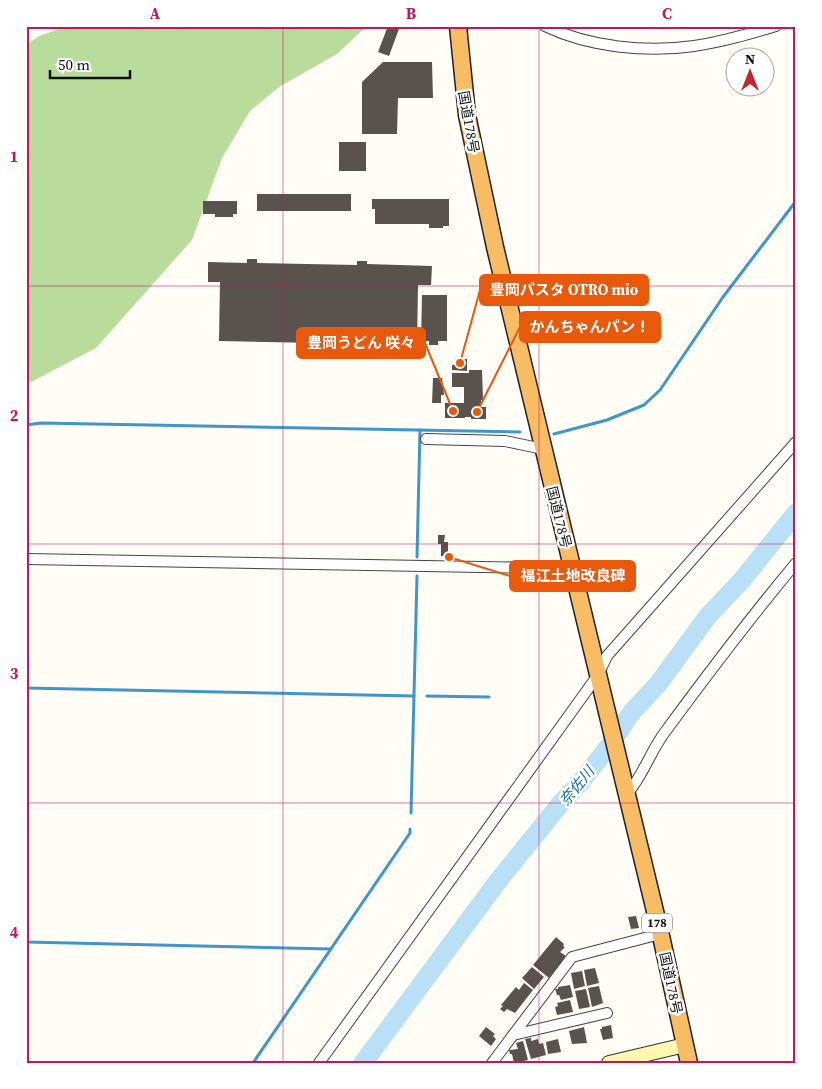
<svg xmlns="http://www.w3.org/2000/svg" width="822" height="1089" font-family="'Source Serif 4','Noto Sans JP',serif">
	<rect width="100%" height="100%" fill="#fffdf5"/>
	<path fill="#b9dc9c" d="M68,26H367L337,54L279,87L250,111L222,158L192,240L96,348L33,381L26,383V45L39,36Z"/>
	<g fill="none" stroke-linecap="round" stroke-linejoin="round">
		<g stroke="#3f96cf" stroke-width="3">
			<path d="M26,425L41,423L520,432"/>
			<path d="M554,434L607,420L644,405L660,390L723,297L796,201"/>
			<path d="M417,557L420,430"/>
			<path d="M26,688L414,696"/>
			<path d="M427,696L489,697"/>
			<path d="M411,813L417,576"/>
			<path d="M26,942L330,949"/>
			<path d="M253,1063L410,833V829"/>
		</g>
		<path stroke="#b9e0f7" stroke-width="19" d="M363,1063L498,881L561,803L580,783L609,746L632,712L658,684L708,616L742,580L796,513"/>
	</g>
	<g fill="#5a524d">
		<path d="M388,26H400L389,56L378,52Z"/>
		<path d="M383,62H432L433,98H398L397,134H362V82Z"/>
		<rect x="339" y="142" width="27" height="29"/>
		<rect x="257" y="194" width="94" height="17"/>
		<path d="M372,199H449V226H443V228H429V224H375V209H372Z"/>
		<path d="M203,201H237V214H233V217H215V214H203Z"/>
		<path d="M247,259H257V263L357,265V261H367V264L432,266L431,285H418L417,345L219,341L220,282H208V262L247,263Z"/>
		<path d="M422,295H447V341H438V345H429V341H421Z"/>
		<path d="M455,359H467V371L452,370V365H455Z"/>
		<path d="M469,370H482L483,400H481V407H486V419H471V417H465V418H445V403H464V387H452V373H469Z"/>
		<path d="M433,378H442L444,395H441V403H432Z"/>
		<path d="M438,535H445L444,542H448V556H441V544H438Z"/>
		<path d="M636,916L639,928L631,929L628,917Z"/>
		<path d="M556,937L564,944L563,946L565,947L560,952L566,956L549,978L533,965Z"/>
		<path d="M532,967L544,977L534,989L522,978Z"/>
		<path d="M595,968L599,983L587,986L584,970Z"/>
		<path d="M582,971L585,986L574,989L571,973Z"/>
		<path d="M524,983L533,990L515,1013L507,1009L504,1012L500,1009L503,1006L501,1005L516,987L519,990Z"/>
		<path d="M570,985L573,997L561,1000L559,995H557L555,989H558V987Z"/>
		<path d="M599,986L603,1003L592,1007L588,988Z"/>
		<path d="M586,989L590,1007L579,1009L575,991Z"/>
		<path d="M570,1000L573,1012L557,1015L555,1007L558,1006L557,1003Z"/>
		<path d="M611,1025L613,1038L603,1040L600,1029H602V1027Z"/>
		<path d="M486,1027L495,1034L493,1036L496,1039L491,1046L479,1036Z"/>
		<path d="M584,1027L587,1043L572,1044L569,1031Z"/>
		<path d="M531,1038V1041L538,1039L539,1044L543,1043L546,1055L531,1059L525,1039Z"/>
		<path d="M558,1039L561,1052L548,1054L546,1042Z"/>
		<path d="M523,1041L528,1060L514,1063L512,1054H510L509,1050L518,1049L516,1043Z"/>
	</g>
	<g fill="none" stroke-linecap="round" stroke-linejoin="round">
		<defs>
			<g id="minor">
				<path d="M545,26C589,47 646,53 694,46C722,42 749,34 776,26"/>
				<path d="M426,439L505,441L543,449"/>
				<path d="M26,559L544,568L571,565"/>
				<path d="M627,794C643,776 650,752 665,732C707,675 750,618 796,563"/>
				<path d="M513,1035L607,1013"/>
				<path d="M319,1063L598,675L607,656L796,442"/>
				<path d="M492,1063L572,957L660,934"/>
			</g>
			<path id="secondary" d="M609,1063L685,1045"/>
			<path id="trunk" d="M458,26L467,115L495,247L661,936L689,1063"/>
		</defs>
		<use href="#minor" stroke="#444" stroke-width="12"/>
		<use href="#secondary" stroke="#333" stroke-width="16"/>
		<use href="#trunk" stroke="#222" stroke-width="19"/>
		<use href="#minor" stroke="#fff" stroke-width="10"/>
		<use href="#secondary" stroke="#fff6b0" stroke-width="14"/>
		<use href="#trunk" stroke="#f7bc64" stroke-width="16"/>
	</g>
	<path fill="none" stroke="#c2185b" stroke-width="1" stroke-opacity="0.55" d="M283,26V1063M539,26V1063M26,286H796M26,544H796M26,803H796"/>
	<g text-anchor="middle" stroke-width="5" stroke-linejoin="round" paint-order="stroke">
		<rect fill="#fff" stroke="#585858" stroke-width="1" x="642" y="913.5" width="30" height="19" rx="4"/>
		<g font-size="12" font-weight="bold" fill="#111">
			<text x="657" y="927">178</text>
		</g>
		<g font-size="14" fill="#111" stroke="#fff">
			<text transform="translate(469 122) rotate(80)" y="5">国道178号</text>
			<text transform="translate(559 517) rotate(76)" y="5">国道178号</text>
			<text transform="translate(671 983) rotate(78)" y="5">国道178号</text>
		</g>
		<g font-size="15" font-style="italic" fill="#1768a6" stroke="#fff">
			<text transform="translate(577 786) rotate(-51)" y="5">奈佐川</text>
		</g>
	</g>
	<path fill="none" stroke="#e8590c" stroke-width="2" d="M460 363L480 290M477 412L520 327M453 411L425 343M449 557L510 576"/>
	<g fill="#e8590c" stroke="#fff" stroke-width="2">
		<circle cx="460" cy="363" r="5"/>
		<circle cx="477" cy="412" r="5"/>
		<circle cx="453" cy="411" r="5"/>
		<circle cx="449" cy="557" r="5"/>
	</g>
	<g fill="#e8590c" stroke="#e8590c" stroke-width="2">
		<rect x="480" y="275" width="168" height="30" rx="5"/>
		<rect x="520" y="312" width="140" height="30" rx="5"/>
		<rect x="297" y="328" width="128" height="30" rx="5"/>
		<rect x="510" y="561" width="125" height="30" rx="5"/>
	</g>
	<g font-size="15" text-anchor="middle" font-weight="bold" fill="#fff">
		<text x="564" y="295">豊岡パスタ OTRO mio</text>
		<text x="590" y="332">かんちゃんパン！</text>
		<text x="361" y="348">豊岡うどん 咲々</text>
		<text x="573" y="581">福江土地改良碑</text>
	</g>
	<rect width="822" height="1089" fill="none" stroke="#ffffff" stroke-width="55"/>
	<g transform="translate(750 72)"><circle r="24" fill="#ffffff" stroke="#a0a0a0"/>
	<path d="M0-4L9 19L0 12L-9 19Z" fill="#c4262e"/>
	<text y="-8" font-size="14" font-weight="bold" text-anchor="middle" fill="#111111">N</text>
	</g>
	<path d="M50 70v8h80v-8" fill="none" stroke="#111111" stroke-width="2.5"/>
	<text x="58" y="70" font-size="15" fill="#111111" stroke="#ffffff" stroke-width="4" paint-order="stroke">50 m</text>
	<rect x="28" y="28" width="766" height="1034" fill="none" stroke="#c2185b" stroke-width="2"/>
	<g font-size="16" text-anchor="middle" font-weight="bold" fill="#c2185b">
		<text x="155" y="19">A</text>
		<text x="411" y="19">B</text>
		<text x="667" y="19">C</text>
		<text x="14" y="162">1</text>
		<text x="14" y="421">2</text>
		<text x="14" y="679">3</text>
		<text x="14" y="938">4</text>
	</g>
</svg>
